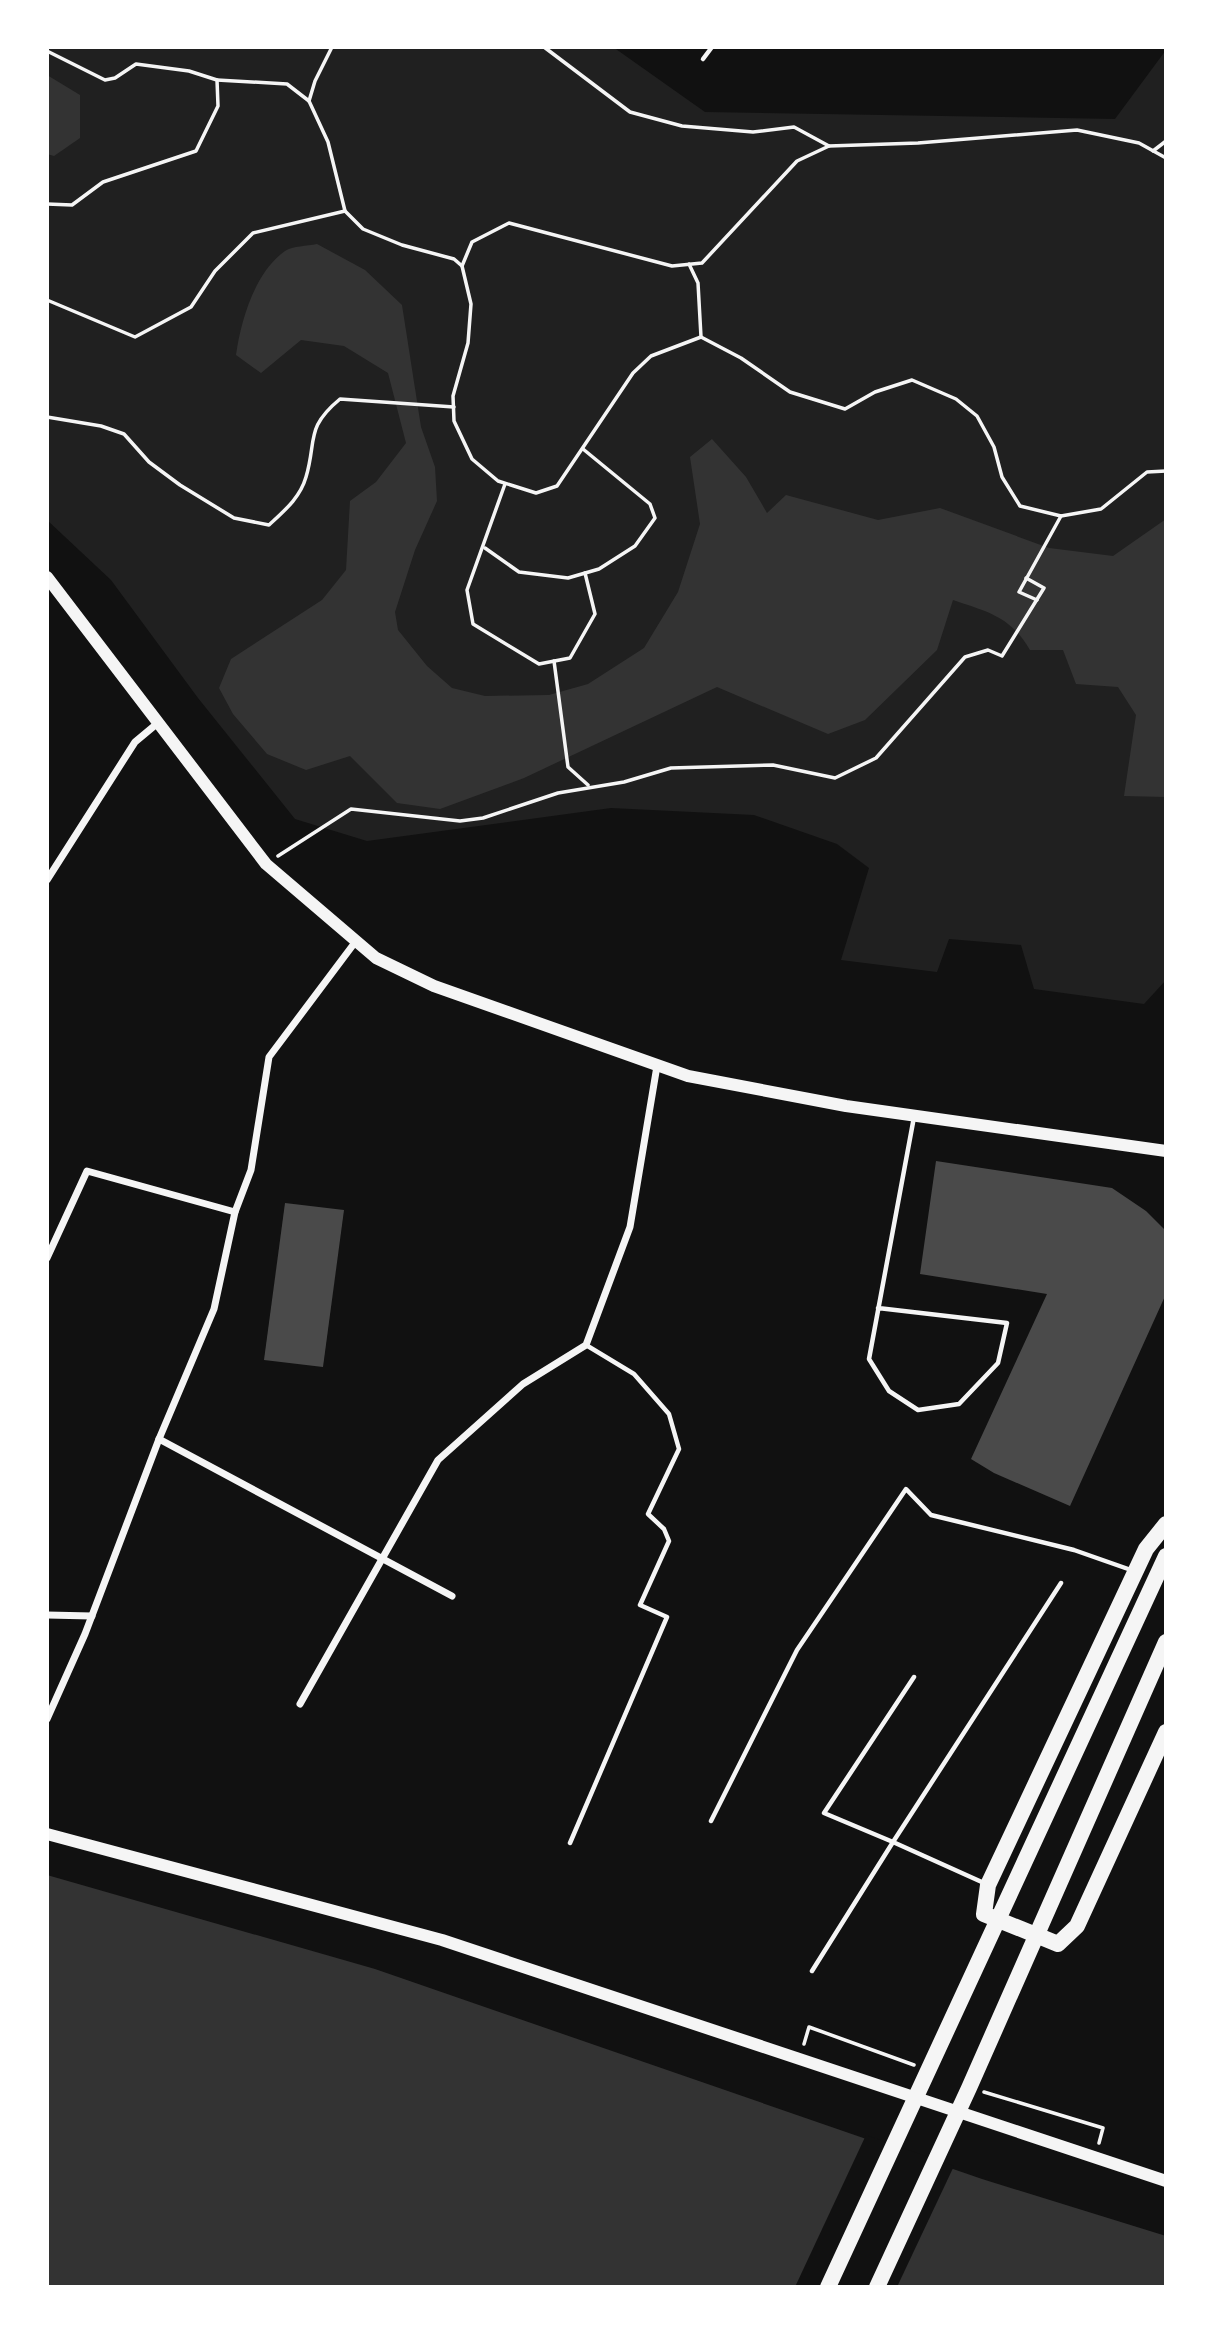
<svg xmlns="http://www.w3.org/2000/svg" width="1213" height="2334" font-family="'Varela Round',sans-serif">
	<rect width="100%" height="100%" fill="#111"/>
	<path fill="#202020" d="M47,47H613L705,112L1115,119L1166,50V980L1144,1004L1034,989L1021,945L949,939L937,972L841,960L869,868L837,844L754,815L611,808L367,841L295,819L198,698L111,580L47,520Z"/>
	<g fill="#333">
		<path d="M47,75L80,95V138L54,156L47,154Z"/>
		<path d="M317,244L365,270L402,305L421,427L435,467L437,501L415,550L395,612L398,630L427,666L452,688L485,696L549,695L588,684L644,648L678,592L700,524L690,457L712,439L746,477L767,513L786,495L878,520L940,508L1049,548L1113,556L1166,519V797L1124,796L1136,715L1118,687L1076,684L1063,650H1030C1010,616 988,612 953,600L937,650L865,720L828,734L717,687L524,778L440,809L397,803L350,756L306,770L267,754L233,714L219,688L231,659L322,600L346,570L350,501L376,482L406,443L388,373L344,346L301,340L261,373L236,355C241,320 255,272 285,251C293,246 307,246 317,244Z"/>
		<path d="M47,1875L375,1969L982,2179L1166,2236V2287H47Z"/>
	</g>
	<path fill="#111" d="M866,2135L954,2166L897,2287H795Z"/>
	<g fill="#4a4a4a">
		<path d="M936,1161L1112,1188L1146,1211L1166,1231V1294L1070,1506L994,1473L971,1459L1047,1294L920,1274Z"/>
		<path d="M285,1203L344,1210L323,1367L264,1360Z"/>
	</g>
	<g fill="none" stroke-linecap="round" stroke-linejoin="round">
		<g stroke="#f5f5f5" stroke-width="3.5">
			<path d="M332,47L315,81L309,101L328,142L345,211L363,229L402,245L454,259L462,266"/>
			<path d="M544,47L630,112L682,126L753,132L794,127L829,146L918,143L1077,130L1139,143L1166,158"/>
			<path d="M47,51L105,80L115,78L136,64L189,71L217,80L218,106L196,151L103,182L72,205L47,204"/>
			<path d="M217,80L287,84L309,101"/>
			<path d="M829,146L797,161L702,263L672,266L509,223L472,242L462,266L471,304L468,343L453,396L454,421L472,459L498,481L536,493L557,486L633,373L651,356L701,337L741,358L790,392L845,409L875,392L912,380L956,399L977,416L994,447L1002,477L1020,506L1061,516"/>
			<path d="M1153,151L1166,141"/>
			<path d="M689,264L698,283L701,337"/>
			<path d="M47,300L135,337L191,307L215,271L253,233L345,211"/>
			<path d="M47,417L101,426L124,434L149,462L180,485L234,518L269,525C284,511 300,498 306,477C317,440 305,428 340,399L454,407"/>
			<path d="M505,484L467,590L473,624L539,664L570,658L595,614L585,573"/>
			<path d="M485,548L519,572L568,578L599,569L635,546L655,518L650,504L583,449"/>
			<path d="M1037,600L1019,592L1061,516L1101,509L1147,472L1166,471"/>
			<path d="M554,661L568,767L588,785"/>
			<path d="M278,856L351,809L460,821L483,818L558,793L624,782L671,768L773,765L835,778L876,758L965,657L988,650L1002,656L1044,588L1026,578"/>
			<path d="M804,2044L809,2027L914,2065"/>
			<path d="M984,2092L1103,2128L1099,2143"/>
		</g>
		<g stroke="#f5f5f5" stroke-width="4.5">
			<path d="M703,59L712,47"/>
			<path d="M878,1308L1007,1323L998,1363L959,1404L918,1410L889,1391L869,1359L914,1117"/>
			<path d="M711,1821L797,1650L906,1489L931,1515L1074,1550L1131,1570"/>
			<path d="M570,1843L667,1617L640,1605L669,1541L664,1529L648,1514L679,1449L669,1414L634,1374L586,1345"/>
			<path d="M984,1883L893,1842L1061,1583"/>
			<path d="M812,1971L893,1842L824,1813L914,1677"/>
		</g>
		<g stroke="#f5f5f5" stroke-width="7">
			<path d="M47,880L135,742L159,722"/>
			<path d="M47,1258L87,1171L235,1212"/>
			<path d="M159,1439L452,1596"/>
			<path d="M47,1615L92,1616"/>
			<path d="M300,1704L438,1460L523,1384L586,1345L630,1227L657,1066"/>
			<path d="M47,1719L85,1634L159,1439L214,1309L235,1212L251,1170L269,1057L356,941"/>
		</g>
		<g stroke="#f5f5f5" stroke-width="12">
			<path d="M47,577L266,864L376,958L434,986L688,1076L846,1106L1166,1151"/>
			<path d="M47,1834L442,1940L1166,2181"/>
		</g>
		<g stroke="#f5f5f5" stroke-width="16">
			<path d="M1166,1524L1146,1549L988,1885L984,1914L1058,1944L1077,1926L1166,1732"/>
			<path d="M828,2287L1166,1556"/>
			<path d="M877,2287L969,2088L1166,1642"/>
		</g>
	</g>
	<rect width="1213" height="2334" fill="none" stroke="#ffffff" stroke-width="98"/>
</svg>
